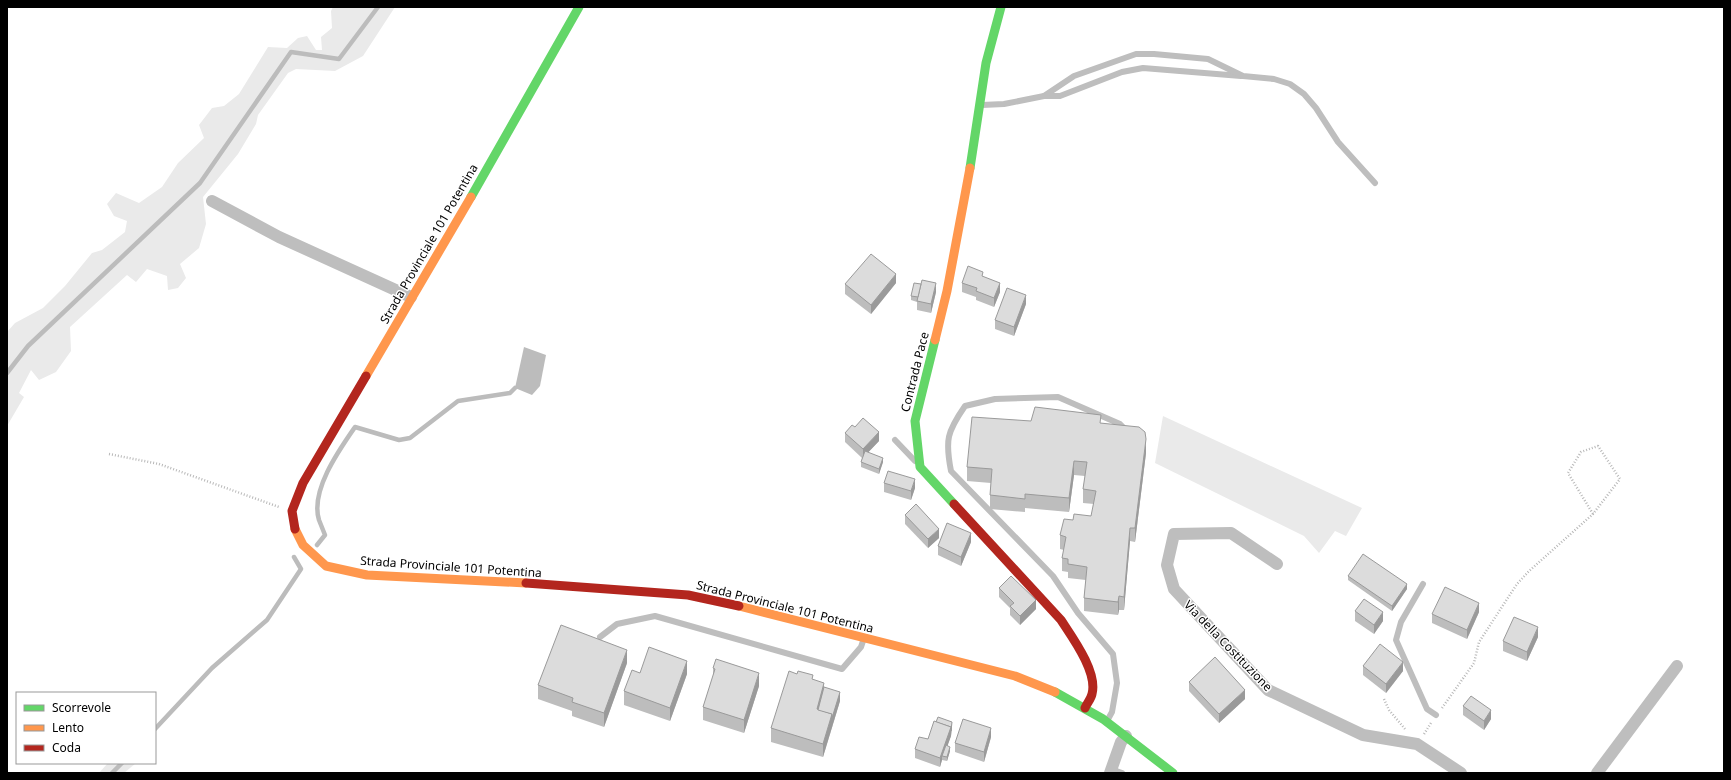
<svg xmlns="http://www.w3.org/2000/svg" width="1731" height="780" font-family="'Noto Sans',sans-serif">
	<rect width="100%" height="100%" fill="#fff"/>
	<g fill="#eaeaea">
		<path d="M333,7H395L363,56L335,71L296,69L288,73L258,115L256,124L238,154L203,197L206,224L199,248L180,264L186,278L178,288L168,290L167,276L147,269L136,282L127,275L70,327L71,351L56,372L39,380L31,370L19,393L24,397L7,426V332L15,323L43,308L65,286L92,253L102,250L125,232L127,221L114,216L107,204L116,193L139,203L162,187L178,163L204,138L199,125L212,108L224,106L239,94L268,47L287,48L298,38L307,36L316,50H322L321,37L332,28L331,11Z"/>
		<path d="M1163,416L1362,508L1346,536L1335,531L1319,553L1304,536L1155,463Z"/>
		<path d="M108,763H136L124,773H99Z"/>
	</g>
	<path fill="#bcbcbc" d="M524,347L546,355L540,386L532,395L515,388Z"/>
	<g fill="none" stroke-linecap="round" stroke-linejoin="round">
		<g stroke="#bcbcbc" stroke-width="4.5">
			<path d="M7,373L28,346L200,183L291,52L339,59L378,7"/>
			<path d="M317,545L325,535C323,530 321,525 319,520C310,491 339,450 355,427L399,440L410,438L458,401L510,393L515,388"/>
			<path d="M155,729L212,668L267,620L301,569L294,557"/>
			<path d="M112,773L122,763"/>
		</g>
		<g stroke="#b8b8b8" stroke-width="2.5" stroke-dasharray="1 2" stroke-linecap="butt">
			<path d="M109,454L159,464L279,507"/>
			<path d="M1384,699L1389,710L1405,729"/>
			<path d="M1442,708L1474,663L1479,642L1517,584L1529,571L1593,514L1620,479L1598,446L1581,452L1568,473L1593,514"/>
			<path d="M1424,734L1431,723"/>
		</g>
		<g stroke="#bebebe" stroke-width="6">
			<path d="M1044,96H1060L1122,72L1143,68L1241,76"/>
			<path d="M982,105L1004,104L1044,96L1074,76L1136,54H1154L1208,59L1243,76L1274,79L1290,84L1304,94L1316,108L1338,142L1375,183"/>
			<path d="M895,440L915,461"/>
			<path d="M1423,584L1401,622L1396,640L1427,709L1436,715"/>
			<path d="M600,637L617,624L655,616L842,669L861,647L864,638"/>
			<path d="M1107,721L1112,712L1117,683L1113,654L1078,613L1053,576L951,471C945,440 947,432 965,406L995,399L1058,397L1120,424L1127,431"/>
			<path d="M1111,769L1122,773"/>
		</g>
		<g stroke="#bebebe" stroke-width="12">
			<path d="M212,201L279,237L411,297"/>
			<path d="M1277,564L1231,533L1174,534L1167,565L1174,589L1268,690L1363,735L1417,744L1461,773"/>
			<path d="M1110,773L1121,742L1126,736"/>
			<path d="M1597,773L1677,666"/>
		</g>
		<g stroke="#63d668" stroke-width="9">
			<path d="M970,168L986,63L1001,7"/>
			<path d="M471,197L579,7"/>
			<path d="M935,340L915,421L920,467L954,504"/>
			<path d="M1055,692L1103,719L1173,773"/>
		</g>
		<g stroke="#ff974d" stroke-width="9">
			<path d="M935,340L947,291L970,168"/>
			<path d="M366,376L471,197"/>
			<path d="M295,529L303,545L326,566L367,575L526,583"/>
			<path d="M739,606L1015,676L1055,692"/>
		</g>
		<g stroke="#b3261e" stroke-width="9">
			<path d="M954,504L1061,620C1072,637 1098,672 1092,694C1091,699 1087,703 1085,708"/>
			<path d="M295,529L292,511L303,483L366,376"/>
			<path d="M526,583L688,595L739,606"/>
		</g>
	</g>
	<g fill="#bdbdbd">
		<path d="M983,277L1000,292L994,307L976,300V297L962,292V283Z"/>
		<path d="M896,283L871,314L845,294V284Z"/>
		<path d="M936,292L931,313L917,310V302L911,300V296Z"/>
		<path d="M1026,304L1014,336L995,329V320Z"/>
		<path d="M1031,421L1101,423L1146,453L1135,542L1130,541L1124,610H1119L1118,615L1084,611V598L1086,580L1068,578V572L1062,571V558L1064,550L1060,549V535L1073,520L1091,516L1094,504L1083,503V489L1085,476L1074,475L1069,512L1025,508V512L990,509V495L991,483L967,481V467Z"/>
		<path d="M845,433L879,441L868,452L883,462L879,474L861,467V462L862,458L845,442Z"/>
		<path d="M884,483L915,488L911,500L884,492Z"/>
		<path d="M905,515L939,538L928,548L905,524Z"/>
		<path d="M971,542L961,566L938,555V546Z"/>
		<path d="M1348,576L1407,589L1392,611L1348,580Z"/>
		<path d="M999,588L1036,609L1020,625L1010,615V608L999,597Z"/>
		<path d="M1355,611L1383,621L1374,634L1355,621Z"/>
		<path d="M1479,612L1467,639L1432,623V614Z"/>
		<path d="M1538,637L1527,661L1503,651V641Z"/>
		<path d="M627,663L604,727L572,716V711L538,699V685Z"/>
		<path d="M1363,666L1403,671L1386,693L1363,675Z"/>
		<path d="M713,668L759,686L744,733L703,720V707L713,678Z"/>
		<path d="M640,673L687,674L670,721L624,705V691Z"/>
		<path d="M813,679L824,687L840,701L823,757L771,742V728Z"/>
		<path d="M1189,682L1245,699L1219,723L1189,691Z"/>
		<path d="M1463,706L1491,719L1484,730L1463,715Z"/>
		<path d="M952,726L951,736L947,746L950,751L947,761L942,760L940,767L915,758V749L928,739Z"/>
		<path d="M991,737L984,762L955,752V743Z"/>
	</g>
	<g fill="#9a9a9a">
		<path d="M896,274V283L871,314V305Z"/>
		<path d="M936,283V292L931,313V304Z"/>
		<path d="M1000,283V292L994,307V298Z"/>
		<path d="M1026,295V304L1014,336V327Z"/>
		<path d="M879,432V441L863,458V449Z"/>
		<path d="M1146,439V453L1135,542V528Z"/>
		<path d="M883,458V462L879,474V469Z"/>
		<path d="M1074,461V475L1069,512V498Z"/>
		<path d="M915,479V488L911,500V491Z"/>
		<path d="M1130,528V541L1124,610V597Z"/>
		<path d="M939,529V538L928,548V539Z"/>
		<path d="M971,533V542L961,566V557Z"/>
		<path d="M1407,584V589L1392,611V606Z"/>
		<path d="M1119,596V610L1118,615V602Z"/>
		<path d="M1036,600V609L1020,625V616Z"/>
		<path d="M1479,603V612L1467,639V630Z"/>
		<path d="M1383,612V621L1374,634V625Z"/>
		<path d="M1538,627V637L1527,661V652Z"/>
		<path d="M627,650V663L604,727V713Z"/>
		<path d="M687,661V674L670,721V708Z"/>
		<path d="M1403,662V671L1386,693V684Z"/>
		<path d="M759,673V686L744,733V720Z"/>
		<path d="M824,683V696L819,715L817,709Z"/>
		<path d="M1245,690V699L1219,723V714Z"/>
		<path d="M840,692V701L823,757V744L832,714Z"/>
		<path d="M1491,710V719L1484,730V721Z"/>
		<path d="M952,722V726L951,736L944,756H942V760L940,767V758Z"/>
		<path d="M991,728V737L984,762V752Z"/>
		<path d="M950,747V751L947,761V757Z"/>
	</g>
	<g fill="#dcdcdc" stroke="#9a9a9a">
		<path d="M871,254L896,274L871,305L845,284Z"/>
		<path d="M968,266L983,272L982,276L1000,283L994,298L976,291L977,288L962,283Z"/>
		<path d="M922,280L936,283L931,304L917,301Z"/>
		<path d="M914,283L921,284L918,297L911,296Z"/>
		<path d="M1007,288L1026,295L1014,327L995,320Z"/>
		<path d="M1035,407L1101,415L1100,423L1139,427L1145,432L1146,439L1135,528H1130L1124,597L1119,596L1118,602L1084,598L1087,567L1068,564V559L1062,558L1066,537L1060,535L1064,519L1073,520L1074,514L1091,516L1096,491L1083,489L1087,462L1074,461L1069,498L1025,494V499L990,495L992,469L967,467L972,417L1031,421Z"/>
		<path d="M863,418L879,432L863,449L845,433L852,425L855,427Z"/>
		<path d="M865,451L883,458L879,469L861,462Z"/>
		<path d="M888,471L915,479L911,491L884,483Z"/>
		<path d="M916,504L939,529L928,539L905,515Z"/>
		<path d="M947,523L971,533L961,557L938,546Z"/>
		<path d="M1363,554L1407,584L1392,606L1348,576Z"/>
		<path d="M1011,576L1036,600L1020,616L1010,606L1014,603L999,588Z"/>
		<path d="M1445,587L1479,603L1467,630L1432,614Z"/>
		<path d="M1364,599L1383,612L1374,625L1355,611Z"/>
		<path d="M1514,617L1538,627L1527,652L1503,641Z"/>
		<path d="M561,625L627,650L604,713L572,702L573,698L538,685Z"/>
		<path d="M1380,644L1403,662L1386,684L1363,666Z"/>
		<path d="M649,647L687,661L670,708L624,691L632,670L640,673Z"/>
		<path d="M1215,657L1245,690L1219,714L1189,682Z"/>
		<path d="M716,659L759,673L744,720L703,707L715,669L713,668Z"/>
		<path d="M789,671L797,674L798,671L813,675L812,679L824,683L817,709L832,714L823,744L771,728Z"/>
		<path d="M824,687L840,692L832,718V714L818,710Z"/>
		<path d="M1471,696L1491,710L1484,721L1463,706Z"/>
		<path d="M938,717L952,722L951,731V727L936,722Z"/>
		<path d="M963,719L991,728L984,752L955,743Z"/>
		<path d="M934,721L951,727L940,758L915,749L919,737L928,739Z"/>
		<path d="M946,745L950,747L947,757L942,756Z"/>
	</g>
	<g text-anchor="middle" stroke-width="3" stroke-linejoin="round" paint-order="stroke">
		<g font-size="12" fill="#000" stroke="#fff">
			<text transform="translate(429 244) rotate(-60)" y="4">Strada Provinciale 101 Potentina</text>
			<text transform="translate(915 372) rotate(-76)" y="4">Contrada Pace</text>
			<text transform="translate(451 567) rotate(4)" y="4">Strada Provinciale 101 Potentina</text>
			<text transform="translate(785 607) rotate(14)" y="4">Strada Provinciale 101 Potentina</text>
			<text transform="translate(1228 646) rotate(46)" y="4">Via della Costituzione</text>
		</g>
	</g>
	<rect width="1731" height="780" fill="none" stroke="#000000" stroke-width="16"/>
	<rect x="16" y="692" width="140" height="72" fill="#ffffff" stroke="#999999"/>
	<rect x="24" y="705" width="20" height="6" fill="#63d668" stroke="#999999"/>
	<text x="52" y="712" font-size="12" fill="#000000">Scorrevole</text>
	<rect x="24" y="725" width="20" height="6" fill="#ff974d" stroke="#999999"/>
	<text x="52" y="732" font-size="12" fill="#000000">Lento</text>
	<rect x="24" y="745" width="20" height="6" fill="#b3261e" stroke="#999999"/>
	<text x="52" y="752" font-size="12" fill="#000000">Coda</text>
</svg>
